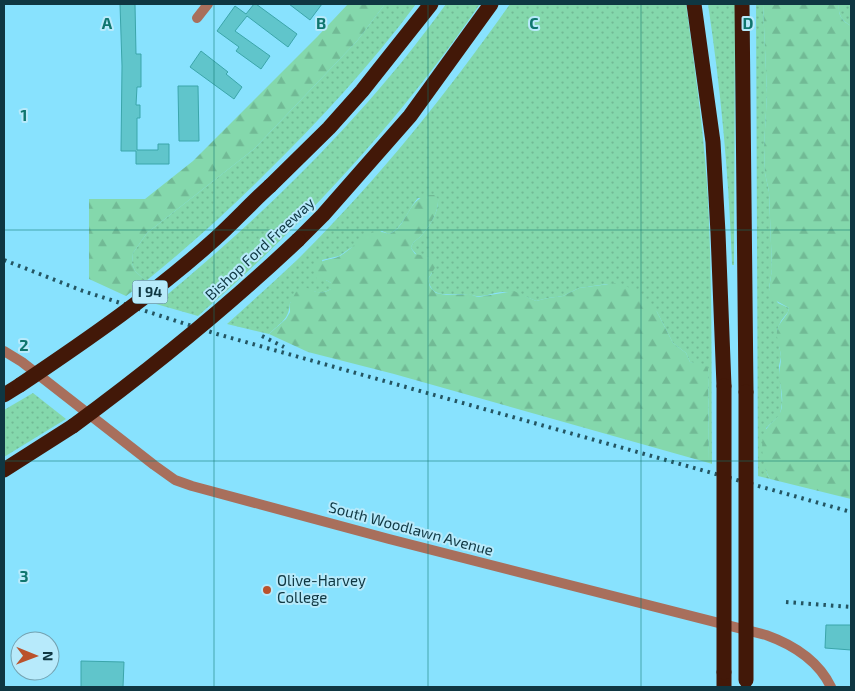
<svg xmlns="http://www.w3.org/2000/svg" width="855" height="691" font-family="'Exo 2',sans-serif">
	<defs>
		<pattern id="grass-dots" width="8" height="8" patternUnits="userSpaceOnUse" patternTransform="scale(1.25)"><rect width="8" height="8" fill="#84d8ac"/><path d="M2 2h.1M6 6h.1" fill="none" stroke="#71ba95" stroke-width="1.8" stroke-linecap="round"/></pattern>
		<pattern id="forest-firs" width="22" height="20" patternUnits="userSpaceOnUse" patternTransform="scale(1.25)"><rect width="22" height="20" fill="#84d8ac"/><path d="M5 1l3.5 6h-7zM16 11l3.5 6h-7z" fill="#71ba95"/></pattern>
	</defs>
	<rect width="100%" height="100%" fill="#88e2fe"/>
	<g fill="url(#grass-dots)">
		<path d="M385,4H416C371,65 319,121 265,174C227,212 188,247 146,281L135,271L132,263L133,253L147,233L254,149L357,41Z"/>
		<path d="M446,4H480C400,120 305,224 198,316L156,304C263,216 365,117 446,4Z"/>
		<path d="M510,4H686C694,64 703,124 707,184C713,277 711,371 712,464L709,463L708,368L690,362L686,353L673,343L657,312L607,284L579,288L563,296L548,298L536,301C525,296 515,293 503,292C495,292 488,296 480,296C475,297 470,294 465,294C449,293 432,300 428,279L432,273L411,248C412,242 417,240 421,236C430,226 439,212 438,199L418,198C408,209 403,228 389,234L382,231L349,249L339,256L322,260L326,280L331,283V289C322,295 314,292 304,288L290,303C289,320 280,323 269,334L227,324C250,303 274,282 297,260C376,182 446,95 510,4Z"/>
		<path d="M708,4H735L734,265H732C729,177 721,91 708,4Z"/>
		<path d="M756,4H763L767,94L764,147L765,173L769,192L772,269L769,289L778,303L789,308L788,312L781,321L777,330L781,357L779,366L782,403L780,415L766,428C766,443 761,466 770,479L758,476Z"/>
		<path d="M839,4H851V26C841,20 838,15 839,4Z"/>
		<path d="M33,393L66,419L4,457V410Z"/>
	</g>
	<g fill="url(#forest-firs)">
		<path d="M348,4H385L357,41L254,149L147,233L133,253L132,263L135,271L146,281L126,296L89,279V199H145L193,161L317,37Z"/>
		<path d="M763,4H839C838,15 841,20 851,26V499L770,479C763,469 758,438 767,428C774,419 782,417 782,403C783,394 780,385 779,377C779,370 781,364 781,358C781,349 776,340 777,331C778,322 788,317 789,308L773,299L769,289L772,269L769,192L765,173L764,147L767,94Z"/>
		<path d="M426,195H434L438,199C439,212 430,226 421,236C417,240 412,242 411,248L415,254L431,257L436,260V266L428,279L430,287L436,293L446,295L469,294L478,297L514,291L536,301L548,298L563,296L579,288L617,283L628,287L642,297L657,312L673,343L686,353L690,362L704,364L708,368L709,463L394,374L308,352L269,334L286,319L290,312V303L296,292L305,287C314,292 322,295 331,289V283L326,280L318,281L316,277L315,267C325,257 330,261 340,256C358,246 366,225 389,234C407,227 406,203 426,195Z"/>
	</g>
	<g fill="#60c5cb" stroke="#3ba5aa">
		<path d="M120,4H135L136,54H141V87H137L136,105H140V118H137V150H158V144H169V164H136V151H121L122,66Z"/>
		<path d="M254,4H256L297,34L288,47L247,16L235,31L270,56L261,69L236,51L239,47L217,31L235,6L246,14Z"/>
		<path d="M289,4H322L310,20Z"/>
		<path d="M201,51L228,72L226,74L242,87L234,99L190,67Z"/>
		<path d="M178,86H198L199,141H179Z"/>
		<path d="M826,625H851V650L825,648Z"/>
		<path d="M81,661L124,662L123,687H81Z"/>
	</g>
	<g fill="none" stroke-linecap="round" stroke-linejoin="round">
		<path stroke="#a86f5c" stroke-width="10" d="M197,18L208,4"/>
		<path stroke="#a86f5c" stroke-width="10" d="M4,351L22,362L154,465L175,480L192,486L389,539L766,635C794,645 818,660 831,687"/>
		<g stroke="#421808" stroke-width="15">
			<path d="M694,4L713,142L718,233L724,386"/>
			<path d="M742,4L746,392"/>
			<path d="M270,186L329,128L362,91L431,4"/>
			<path d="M298,240L323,215L410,116L491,4"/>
			<path d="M4,395L20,385"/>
			<path d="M4,470L73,426"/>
			<path d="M724,687V672"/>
		</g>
		<g stroke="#245562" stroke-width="4" stroke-dasharray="2.5 5" stroke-linecap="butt">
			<path d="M4,260L83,291L217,334L851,512"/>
			<path d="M262,336L284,347"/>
			<path d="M786,602L851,607"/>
		</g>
		<g stroke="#421808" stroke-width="15">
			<path d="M20,385C87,340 155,293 215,239C234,222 251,203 270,186"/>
			<path d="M724,386V672"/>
			<path d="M746,392V680"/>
			<path d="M73,426C152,368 227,307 298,240"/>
		</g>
	</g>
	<path fill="none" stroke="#0f766e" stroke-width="1" stroke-opacity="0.55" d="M214,4V687M428,4V687M641,4V687M4,230H851M4,461H851"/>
	<circle fill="#ba522c" stroke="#b7eafb" stroke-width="2" cx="267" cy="590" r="5"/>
	<g text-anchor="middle" stroke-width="4" stroke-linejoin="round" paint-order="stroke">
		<rect fill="#b7eafb" stroke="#416d7a" stroke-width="1" x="132.5" y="280.5" width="35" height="23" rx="4"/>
		<g font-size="14" font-weight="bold" fill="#0f3742">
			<text x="150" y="297">I 94</text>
		</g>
		<g font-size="15" fill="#0f3742" stroke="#b7eafb">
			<text transform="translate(260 249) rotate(-43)" y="5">Bishop Ford Freeway</text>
			<text transform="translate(411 529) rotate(15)" y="5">South Woodlawn Avenue</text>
		</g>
		<g font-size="15" fill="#0f3742" stroke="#b7eafb" text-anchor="start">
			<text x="277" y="586">Olive-Harvey<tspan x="277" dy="17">College</tspan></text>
		</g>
	</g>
	<g font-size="16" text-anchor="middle" font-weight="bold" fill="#0f766e" stroke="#b7eafb" stroke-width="4" stroke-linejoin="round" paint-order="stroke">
		<text x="107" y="29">A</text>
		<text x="321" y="29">B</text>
		<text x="534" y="29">C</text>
		<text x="748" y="29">D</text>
		<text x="24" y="121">1</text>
		<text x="24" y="351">2</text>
		<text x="24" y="582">3</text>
	</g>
	<rect width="855" height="691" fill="none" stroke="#0f3742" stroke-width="10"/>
	<g transform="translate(35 656) rotate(91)"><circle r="24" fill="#b7eafb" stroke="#74a2b1"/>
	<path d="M0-4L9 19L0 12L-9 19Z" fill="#ba522c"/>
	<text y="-8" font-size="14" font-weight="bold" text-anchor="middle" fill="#0f3742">N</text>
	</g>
</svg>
